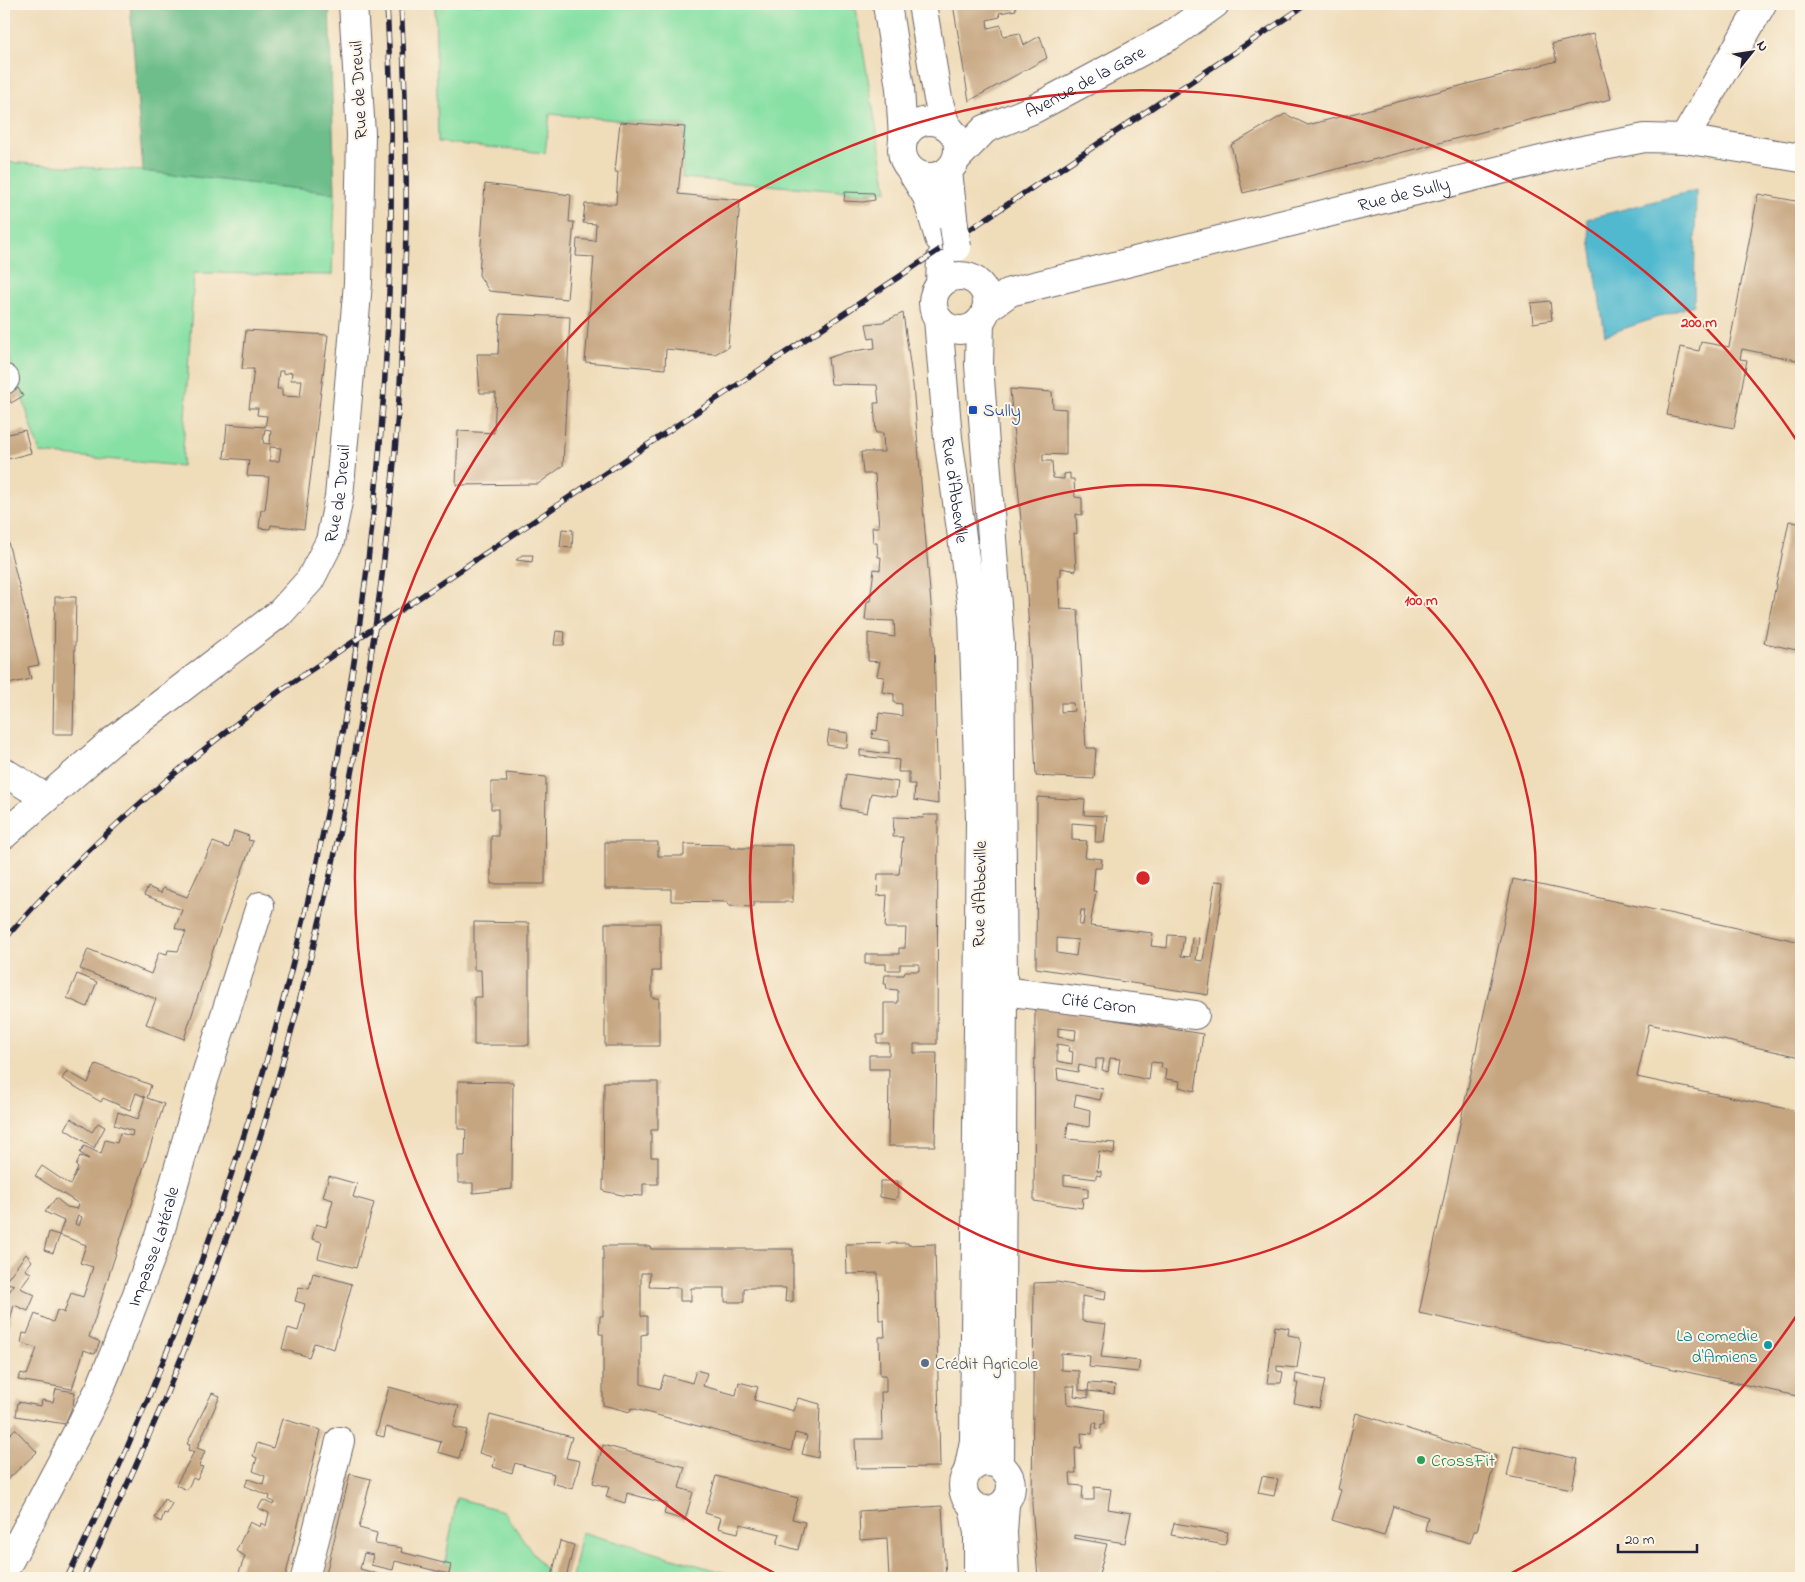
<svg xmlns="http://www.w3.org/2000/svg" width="1805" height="1582" font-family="'Indie Flower',sans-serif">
	<rect width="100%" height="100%" fill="#fcf5e5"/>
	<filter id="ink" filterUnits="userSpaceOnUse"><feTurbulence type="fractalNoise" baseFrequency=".02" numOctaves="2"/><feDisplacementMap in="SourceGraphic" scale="10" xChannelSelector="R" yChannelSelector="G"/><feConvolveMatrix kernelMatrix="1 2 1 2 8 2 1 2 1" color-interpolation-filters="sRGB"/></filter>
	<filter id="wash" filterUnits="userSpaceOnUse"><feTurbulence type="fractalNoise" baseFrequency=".0096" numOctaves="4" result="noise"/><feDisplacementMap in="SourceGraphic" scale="20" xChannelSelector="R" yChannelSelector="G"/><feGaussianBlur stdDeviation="1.12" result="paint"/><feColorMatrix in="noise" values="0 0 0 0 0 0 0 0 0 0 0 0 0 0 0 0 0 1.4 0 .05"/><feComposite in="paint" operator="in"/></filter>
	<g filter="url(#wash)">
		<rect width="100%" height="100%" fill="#efdcb9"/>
		<g fill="#87e0a4" stroke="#548170">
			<path d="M435,4H803L856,9L887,190L865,193L682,178L685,126L550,114L545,153L438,142Z"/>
			<path d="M4,162L143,171L335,193L332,275L194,273L182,466L40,453L4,340Z"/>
			<path d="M457,1498L503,1511L548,1574L560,1578H442Z"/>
			<path d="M581,1532L743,1578H572Z"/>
		</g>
		<path fill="#6dbe8a" stroke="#487062" d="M130,4H329L335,193L143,171Z"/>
		<path fill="#51b9cf" stroke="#3a6e85" d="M1696,190L1694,305L1605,335L1587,219Z"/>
		<g id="blocks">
			<g fill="#c6a681" fill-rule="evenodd">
				<path d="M953,4H1015L1016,10L999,13L1000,17L987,20L988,28L1001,25L1003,36L1020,33L1024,45L1040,36L1047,58L969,101Z"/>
				<path d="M1593,34L1611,99L1243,193L1231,145L1285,114L1308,125L1557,61L1552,44Z"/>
				<path d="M620,122L685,127L678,194L740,200L728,347L715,354L666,349L665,369L585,362L594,257L576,256L577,239L595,241L596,224L583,223L585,204H616L618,172H615Z"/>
				<path d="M485,184L571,195L569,222H574L567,299L489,291L479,275Z"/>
				<path d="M845,192L874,193L875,200L863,202L844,201Z"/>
				<path d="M1758,194L1801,202V361L1742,349L1740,359L1747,360L1734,428L1667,415L1680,347L1699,351L1701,342L1729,347Z"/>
				<path d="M1550,301L1552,320L1533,323L1531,303Z"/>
				<path d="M903,313L913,385L934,641L938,804L914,800L915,784H909V772H898L899,760L860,756V750L889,754V741L872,738L873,730L877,731L879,713L902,716V704L894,703V694L882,692L884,677L877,676L880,662L868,661V633L895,637L894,621L865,620L867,601H870L874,569L880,570L881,557H878L877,543H873L872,527H879L875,474H863L861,452H884L883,433H876L874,403H879L877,385L831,384L828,358L846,352L875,348L874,338L869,339L866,324L883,322Z"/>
				<path d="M500,314L570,317L563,466L538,484L456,485L458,431L494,433L496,393H480L477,354H498Z"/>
				<path d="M246,330L328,335L304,529L271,525L270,529L259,528L261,510H265L269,477L247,476L249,460L224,458L227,424L265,427L267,416L257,415L258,408H249L254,369H242ZM279,371H283V374L292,372L291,380H302L300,397L282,396V389H277ZM265,429L271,430L270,444L263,443ZM270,447L281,448L279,461H270Z"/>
				<path d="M18,388L23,396L11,403L7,395Z"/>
				<path d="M1010,389L1052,392L1053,408L1066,409V455L1043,454V461H1052L1053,478L1064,479V474L1070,473V479H1074L1075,497L1082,498V515L1076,514L1077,534L1074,533L1076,571L1061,568V576H1058L1060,609L1078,610L1086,748H1096L1094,779L1036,776L1027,594ZM1061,703H1073L1074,711L1061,712Z"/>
				<path d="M25,430L31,453L4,460V435Z"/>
				<path d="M1789,521L1801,524V651L1764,643Z"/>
				<path d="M4,526L39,665L28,667L31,679L8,684L4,667Z"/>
				<path d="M562,529L573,530L572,548L560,547Z"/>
				<path d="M522,555H533L532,562L516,560Z"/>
				<path d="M55,597H76L73,734H53Z"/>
				<path d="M556,631L565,632L564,645H554Z"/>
				<path d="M829,730L848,733L847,748L827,745Z"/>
				<path d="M506,773L546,777L545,884H491V836H498V809H491V782H507Z"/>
				<path d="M846,774L898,782L896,797L871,793L867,813L841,808Z"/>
				<path d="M1037,797L1085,800L1084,815L1107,816L1104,842H1095L1096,825L1072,823V840L1087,841L1085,857L1102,859L1101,868H1095L1093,891H1096L1090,926L1153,933L1151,946L1167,948L1168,935L1184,936L1181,956L1190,957L1192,937L1199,938L1196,960L1203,961L1215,881L1224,882L1208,995L1036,968ZM1081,910H1085L1083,925H1079ZM1057,938L1078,940L1076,956L1057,953Z"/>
				<path d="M924,815H938L937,1044H914V1053H937L935,1146H888L889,1069H869V1055H889V1043H877V1035H884V1003H898V990L887,989L886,984H884L885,975H904L905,971H919V964H900V970H886V964H865V954H899V948H905L906,928H885L887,895L877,896L878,874H899L903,837H893L894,817L923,818Z"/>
				<path d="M234,831L249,836L248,840L253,841L215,944L184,1039L146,1024L156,999L80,969L88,949L151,974L159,952L167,954L168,950L178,951L186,932L175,928L182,910L144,895L148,887L161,893L163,888L187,897L213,842L229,848Z"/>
				<path d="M605,842H658V856H684V844L729,845L730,848H752V845H793V902H754V907L729,906L728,902L671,901V889H605Z"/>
				<path d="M1513,879L1801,942V1057L1649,1024L1637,1077L1801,1112V1397L1419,1313Z"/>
				<path d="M474,922L529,923V1045H474V997H482L481,970H474Z"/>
				<path d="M605,923H660V971H652V998H659V1046H605Z"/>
				<path d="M77,974L97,982L87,1007L67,998Z"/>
				<path d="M1035,1007L1203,1034L1195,1091L1179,1087L1180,1081L1165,1079L1166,1069L1161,1068L1162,1063L1151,1062L1149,1080L1118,1073L1120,1059L1110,1058L1108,1072L1102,1070L1104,1059H1096V1069L1079,1065L1078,1072L1057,1068L1058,1080L1103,1089L1100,1100L1076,1095L1074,1106L1090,1110L1089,1127L1068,1123L1066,1139L1115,1143L1114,1154L1099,1151L1097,1171H1101V1176L1096,1175V1179L1064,1175V1185L1088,1188V1197L1083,1198L1082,1208L1034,1201ZM1058,1028L1076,1030L1075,1040L1058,1037ZM1057,1044L1069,1046L1068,1051L1073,1052L1072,1064L1057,1061Z"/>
				<path d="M96,1064L151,1085L147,1098L164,1104L89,1337L100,1342L95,1354L84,1350L72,1389L18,1380L21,1373L27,1375L37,1348L21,1343L23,1333L27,1334L35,1314L53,1322L57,1310L64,1313L71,1293L83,1297L93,1267L80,1263L86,1245L60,1235L53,1253L44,1250L49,1232L59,1235L64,1221L45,1212L56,1198L67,1207L77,1209L79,1204L35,1176L42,1166L70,1185L78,1168L76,1166L80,1156L89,1159L80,1153L84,1146L101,1154L105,1140L117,1143L120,1133L132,1136L133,1131L114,1125L118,1112L138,1119L145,1097L136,1093L130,1110L103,1098L101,1102L62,1079L67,1071L88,1083ZM78,1215L82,1217L79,1226L75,1224Z"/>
				<path d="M458,1081L513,1082L512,1189L473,1193V1183H458V1156H465L466,1129H458Z"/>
				<path d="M604,1082H658V1130H651V1157H658V1184H643V1196L622,1195L603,1191Z"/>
				<path d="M71,1118L92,1132L98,1123L105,1127L94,1148L65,1129Z"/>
				<path d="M329,1176L357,1184L353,1197L374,1203L356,1268L318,1258L322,1242L312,1239L316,1224L326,1227L333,1200L323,1197Z"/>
				<path d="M880,1181H898V1197H896L895,1200L880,1197Z"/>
				<path d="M908,1243V1245L935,1244L940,1467L856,1468L855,1439H882L881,1392H886V1375H880L879,1337H885L884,1320H879L878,1273L847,1274L846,1244Z"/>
				<path d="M603,1246H650L651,1249H793V1301L785,1302L786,1288H744V1302H725V1288H691V1301H680V1288L649,1287L650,1273H641V1316H647V1334L641,1335V1384L660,1389L664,1375L692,1383L696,1370L707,1373L703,1386L736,1395L739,1382L758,1387L754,1400L794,1411L798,1398L820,1404L818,1458L802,1454L807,1436L795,1433L791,1451L631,1408L630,1412L603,1405V1334H599L600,1316H603Z"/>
				<path d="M26,1254L32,1261L25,1270L31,1273L20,1288L35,1295L28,1311L14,1305L8,1328L4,1327V1299L14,1285L5,1282Z"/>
				<path d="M313,1273L352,1284L334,1349L314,1343L309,1357L282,1349L288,1328L298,1331L305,1304L295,1301L299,1287L309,1289Z"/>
				<path d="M1057,1282L1106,1291L1105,1300L1082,1296V1321L1106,1324L1101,1357L1140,1361L1138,1372L1089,1367L1090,1356L1061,1353V1370L1079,1371V1390L1088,1391V1398L1074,1396L1075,1386H1066L1067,1404L1105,1410L1104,1424H1101V1429L1096,1428L1097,1423H1093L1092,1434L1081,1433L1082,1448H1075L1076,1473H1070L1071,1485L1083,1486L1082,1500H1094V1487L1111,1489L1108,1509L1131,1513L1125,1543L1074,1535V1538L1107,1544L1098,1578H1038L1032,1504L1034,1283Z"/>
				<path d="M1275,1326L1289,1328L1288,1335L1299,1337L1301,1341L1297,1368L1277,1366V1371L1283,1372L1281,1383H1267Z"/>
				<path d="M1296,1374L1325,1380L1319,1408L1294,1403L1298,1383H1295Z"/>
				<path d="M1089,1383L1115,1385L1114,1394L1088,1391Z"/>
				<path d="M389,1387L459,1406L453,1427L467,1430L459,1458L438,1452L441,1442L386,1427L384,1437L376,1435Z"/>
				<path d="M56,1389L75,1392L73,1405L65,1424L16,1416L18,1402L41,1406L42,1400L53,1402Z"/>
				<path d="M212,1393L220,1396L197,1448L205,1451L199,1466L203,1467L197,1480L193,1478L187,1490L176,1485L194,1452L188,1450L190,1445L187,1444Z"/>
				<path d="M1356,1413L1496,1456L1477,1531H1474L1470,1543L1425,1530L1428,1517L1393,1506L1384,1536L1332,1520L1341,1490L1338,1489Z"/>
				<path d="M490,1415L572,1437L566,1458L580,1461L573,1489L552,1483L554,1474L515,1463L512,1473L493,1467L495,1458L479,1453Z"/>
				<path d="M282,1419L321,1430L285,1578H237L245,1556L236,1551L250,1522L260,1527L261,1523L266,1526L269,1513L258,1508L263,1500L273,1505L274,1502L269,1500L270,1496L245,1486L248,1479L263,1484L265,1476L253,1471L257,1458L253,1456L257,1443L273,1448Z"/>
				<path d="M15,1429L37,1452L4,1483V1440Z"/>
				<path d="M603,1445L685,1467L679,1488L693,1492L685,1520L664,1514L667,1504L627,1493L625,1503L606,1497L609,1487L593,1483Z"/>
				<path d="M1514,1445L1578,1459L1572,1489L1507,1476Z"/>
				<path d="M350,1474L371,1479L359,1528L377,1533L375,1544L402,1548L401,1552L451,1565L449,1574L395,1561L393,1570L371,1565L373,1555L364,1553L360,1569L378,1574L377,1578H325Z"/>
				<path d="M716,1476L798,1498L792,1519L805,1522L798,1550L777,1544L780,1534L740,1524L738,1533L718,1528L721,1518L705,1513Z"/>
				<path d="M1262,1476L1278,1479L1274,1496L1258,1493Z"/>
				<path d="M164,1499L172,1503L167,1514L164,1513L161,1522L155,1518Z"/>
				<path d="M942,1506L946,1578H889L887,1538L860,1540L859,1511Z"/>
				<path d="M1174,1523L1228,1532L1225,1545L1171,1535Z"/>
				<path d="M560,1541L574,1545L566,1578L552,1576Z"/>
				<path d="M1216,1574L1241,1577V1578H1215Z"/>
			</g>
		</g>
	</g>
	<g filter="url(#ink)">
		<use href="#blocks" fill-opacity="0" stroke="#6a6367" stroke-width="1"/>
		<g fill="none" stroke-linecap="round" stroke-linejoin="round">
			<defs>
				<g id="street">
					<path d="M1684,139L1762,4"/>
					<path id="s1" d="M957,158L985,129L1034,109L1170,36L1215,4"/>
					<path id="s2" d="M986,309L1010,292L1573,152L1645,138L1684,139L1801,158"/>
					<path d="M4,380L5,379"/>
					<path d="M4,772L46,798"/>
					<path id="s3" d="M4,835L110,743L281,612L310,580L330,541L339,497L358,283L361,134L353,4"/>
					<path id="s4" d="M980,988L1195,1015"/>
					<path id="s5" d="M4,1571L68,1450L100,1388L118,1344L159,1236L199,1096L260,906"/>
					<path d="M305,1578L340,1441"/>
				</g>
				<g id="primary">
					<path d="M887,4L900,88L903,138"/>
					<path d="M922,4L938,99L946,126"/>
					<circle cx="930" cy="149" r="28"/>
					<path d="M911,171L927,197L939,238"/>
					<path d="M948,171L954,226"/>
					<circle cx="960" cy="303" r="27"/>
					<path d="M940,285L941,258"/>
					<path id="s6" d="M938,319L948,438L973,615L980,820L974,1441L968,1471"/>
					<path d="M980,321L979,365L1000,645L1003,990L1000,1465"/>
					<circle cx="987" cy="1486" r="24"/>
					<path d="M1005,1504L1003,1532L1005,1578"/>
					<path d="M973,1506L978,1533V1578"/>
				</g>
			</defs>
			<use href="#street" stroke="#6a6367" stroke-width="30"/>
			<use href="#primary" stroke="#6a6367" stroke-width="30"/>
			<use href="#street" stroke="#fff" stroke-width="28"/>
			<use href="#primary" stroke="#fff" stroke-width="28"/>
			<defs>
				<g id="rail">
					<path d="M4,940C86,845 180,765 281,690L1307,4"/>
					<path d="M67,1578C307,1087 415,549 387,4"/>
					<path d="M83,1578C323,1093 432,544 401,4"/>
				</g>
			</defs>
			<use href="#rail" stroke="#22223b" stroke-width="5.5"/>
			<use href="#rail" stroke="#fcf5e5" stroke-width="4" stroke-dasharray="11" stroke-linecap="butt"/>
			<defs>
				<path id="primary-bridge" d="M954,226L957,247"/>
			</defs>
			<use href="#primary-bridge" stroke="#6a6367" stroke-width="30" stroke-linecap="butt"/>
			<use href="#primary-bridge" stroke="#fff" stroke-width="28"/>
		</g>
	</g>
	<g fill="none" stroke="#d62828" stroke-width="2.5">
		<circle cx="1143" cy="878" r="393"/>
		<path d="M1799 1312A787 787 0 0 1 1506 1576M780 1576A787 787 0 1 1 1799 444"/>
	</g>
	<rect fill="#1a4fb4" stroke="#fcf5e5" stroke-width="2" x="968" y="405" width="10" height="10" rx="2.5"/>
	<circle fill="#0f9aa8" stroke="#fcf5e5" stroke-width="2" cx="1768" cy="1345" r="5"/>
	<circle fill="#5c6f8a" stroke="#fcf5e5" stroke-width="2" cx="925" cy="1363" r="5"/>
	<circle fill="#2e9e5b" stroke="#fcf5e5" stroke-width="2" cx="1421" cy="1460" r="5"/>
	<g text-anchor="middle" stroke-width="4" stroke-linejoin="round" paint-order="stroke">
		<g font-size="18" fill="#22223b" stroke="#fcf5e5">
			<text dy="6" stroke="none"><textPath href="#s1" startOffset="151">Avenue de la Gare</textPath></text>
			<text transform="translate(358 90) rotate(-93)" y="6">Rue de Dreuil</text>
			<text dy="6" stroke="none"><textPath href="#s2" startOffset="435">Rue de Sully</textPath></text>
			<text dy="6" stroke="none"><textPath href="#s6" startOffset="172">Rue d'Abbeville</textPath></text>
			<text dy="6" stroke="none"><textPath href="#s3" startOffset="491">Rue de Dreuil</textPath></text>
			<text transform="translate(979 894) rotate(-89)" y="6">Rue d'Abbeville</text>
			<text dy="6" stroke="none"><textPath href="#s4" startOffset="120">Cité Caron</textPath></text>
			<text dy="6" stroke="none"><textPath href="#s5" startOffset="358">Impasse Latérale</textPath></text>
		</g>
		<g font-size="18" fill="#164399" stroke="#fcf5e5" text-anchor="start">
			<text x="983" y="416">Sully</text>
		</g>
		<g font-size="18" fill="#0d838f" stroke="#fcf5e5" text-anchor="end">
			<text x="1758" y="1341">La comedie<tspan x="1758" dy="21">d'Amiens</tspan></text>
		</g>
		<g font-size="18" fill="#4e5e75" stroke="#fcf5e5" text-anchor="start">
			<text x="935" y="1369">Crédit Agricole</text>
		</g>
		<g font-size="18" fill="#27864d" stroke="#fcf5e5" text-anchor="start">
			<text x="1431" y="1466">CrossFit</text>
		</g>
	</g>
	<circle cx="1143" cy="878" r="8" fill="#d62828" stroke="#fcf5e5" stroke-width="2.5"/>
	<g font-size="15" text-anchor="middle" font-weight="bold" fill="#d62828" stroke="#fcf5e5" stroke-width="4" stroke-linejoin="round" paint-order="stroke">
		<text x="1699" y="327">200 m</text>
		<text x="1421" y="605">100 m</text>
	</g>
	<rect width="1805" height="1582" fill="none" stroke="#fcf5e5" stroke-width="20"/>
	<g transform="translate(1752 52) rotate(60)" stroke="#fcf5e5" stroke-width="4" paint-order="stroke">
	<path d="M0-4L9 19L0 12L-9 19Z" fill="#22223b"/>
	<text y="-8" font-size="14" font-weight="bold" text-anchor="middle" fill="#22223b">N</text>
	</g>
	<path d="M1618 1544v8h79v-8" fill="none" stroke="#22223b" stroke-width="2.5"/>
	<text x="1625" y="1544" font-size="15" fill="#22223b" stroke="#fcf5e5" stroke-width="4" paint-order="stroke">20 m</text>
</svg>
